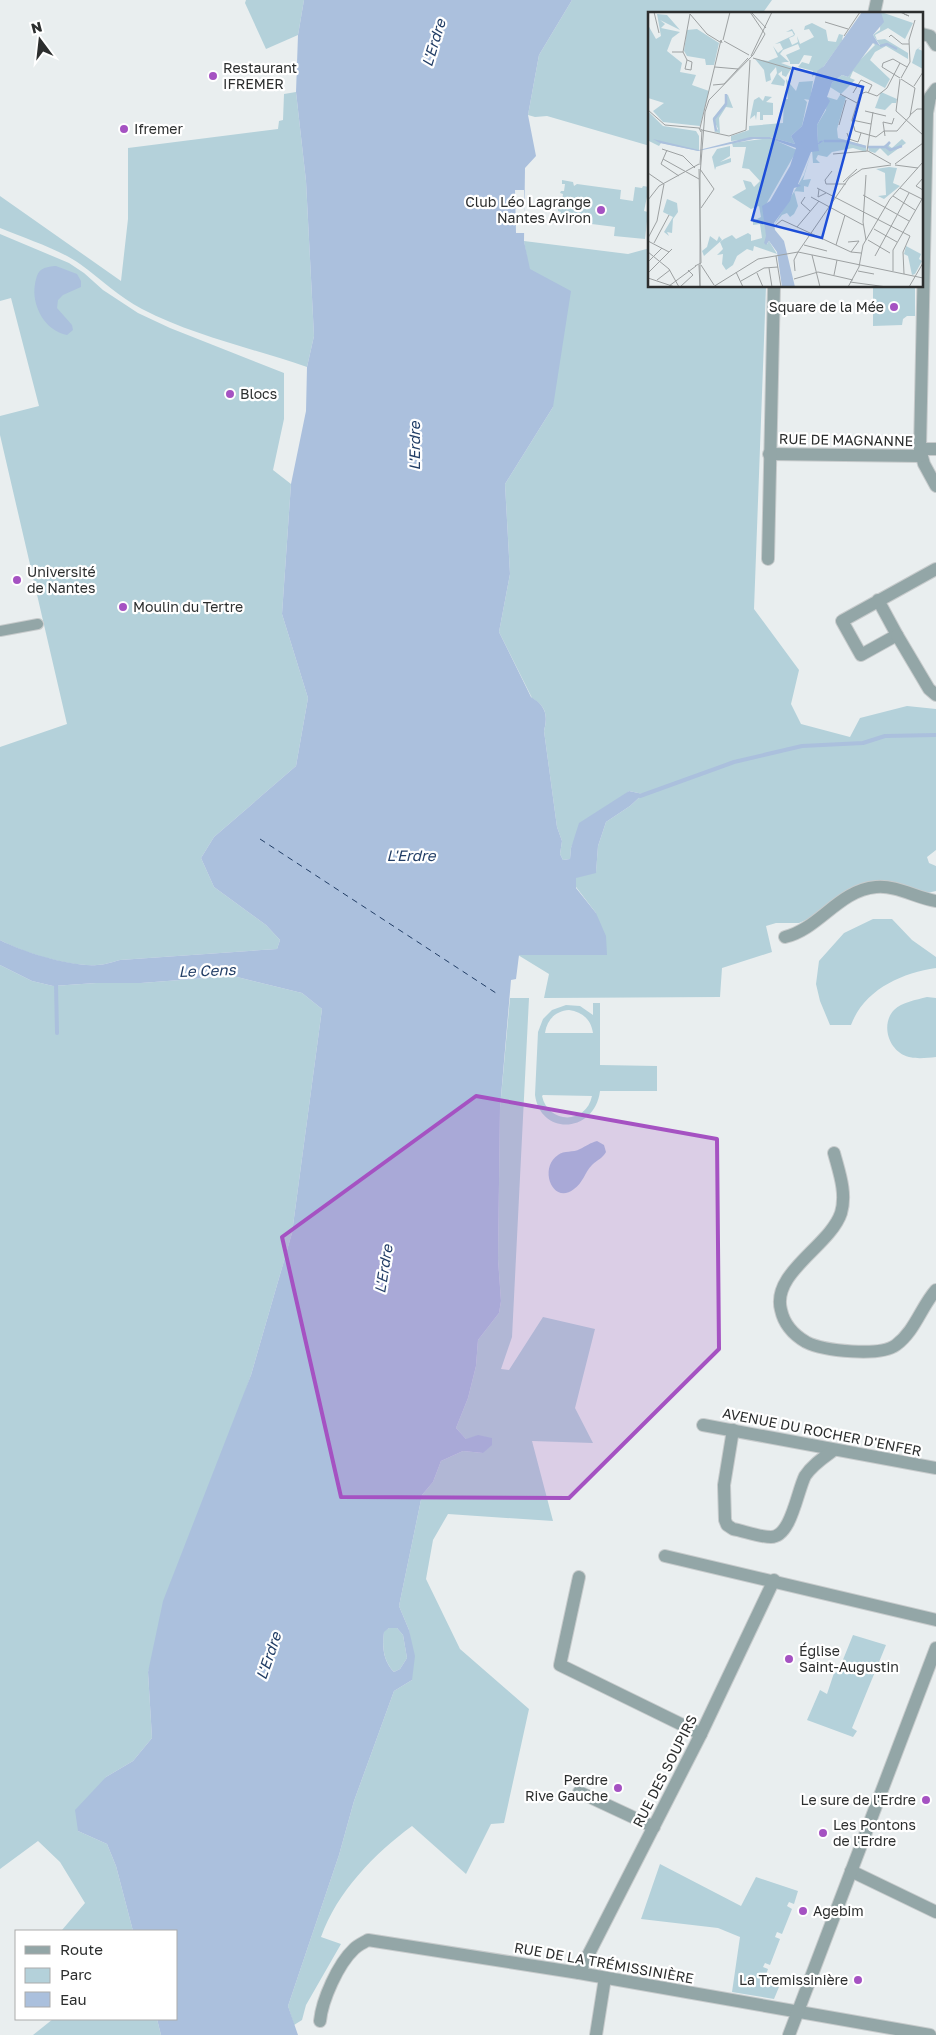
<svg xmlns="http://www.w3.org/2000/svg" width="936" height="2035" font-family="'Golos Text',sans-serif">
	<rect width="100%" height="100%" fill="#e9eeef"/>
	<g fill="#b4d1da" fill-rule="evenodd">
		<path d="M246,0H304L298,35L266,49L245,3Z"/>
		<path d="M572,0H772L762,14H650V146L547,116L535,117L528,115L539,55Z"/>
		<path d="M296,92L306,181L314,336L307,367C252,348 194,336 142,309C119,297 101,279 80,264C57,248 26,239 0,228V196L121,281L128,219V148L278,129L279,121L283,120L284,94Z"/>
		<path d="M562,180L573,182L574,186L577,184L621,190L620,199L633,201L635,187L642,188L643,186L649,187L644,211L648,212L645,239L614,236L615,227L561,220L560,223L556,222L557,219H560L561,212L558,211V209H561L562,203L559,202V200H562L563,194L560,193L561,191H564L565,184H562Z"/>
		<path d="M0,234L69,263L84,273L103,290L138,313L170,328L284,373V419L273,470L291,484L282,614L308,698L296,766L214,837L201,858L214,887L266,925L280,940L277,949L120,960C112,962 104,965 97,965C71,967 23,953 0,940V747L67,724L0,435V416L39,406L11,298L0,301Z"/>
		<path d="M524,241L628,254L650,248V286H766L754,609L799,670L791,704L801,724L850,737L860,718L907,706L936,709V850L927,857L929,863L936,866V891L927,893L891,883L799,923H776L766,926L772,952L722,968L720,997L544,998L549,974L518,955L596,913L576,887V877L596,872L598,846L606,822L630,806L643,794L629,791L575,839L571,848L570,859L563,860L560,854L562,841L557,827L544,731C548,715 546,706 532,698L499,632L510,574L505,484L553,407Z"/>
		<path d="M873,286H915V316H907L903,319L902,325L873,326Z"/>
		<path d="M873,919H892L912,940L936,957V968C901,973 864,990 851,1025H830L820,1001L816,984L819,961L844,933Z"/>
		<path d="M0,965L32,981L53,986L96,983H141L233,976L302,993L322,1009L292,1233L251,1375L148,1672L152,1738L133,1761L106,1777L78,1831L107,1844L116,1866L133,1931H63L62,1930L85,1903L60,1862L38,1841L0,1869Z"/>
		<path d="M927,997L936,998V1057C927,1058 917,1059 909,1057C889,1052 880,1025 894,1010C902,1002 916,1000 927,997Z"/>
		<path d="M510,998H529L512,1337L501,1369L509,1370L543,1317L595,1329L575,1408L593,1443L532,1441L553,1521L448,1514L433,1540L426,1579L460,1649L529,1709L504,1823L491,1824L466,1874L412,1826C374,1854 337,1892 321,1937L341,1944L306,2005L302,2020L294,2025L288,2006L339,1855L354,1801L394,1691L412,1680L409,1630L399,1606L422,1495L433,1482L441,1461L463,1451L483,1453L466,1439L456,1428L468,1398L476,1366L478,1340L499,1313L501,1301L498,1259L500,1108Z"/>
		<path d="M593,1003H600V1065L657,1066V1091H600C595,1133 541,1137 535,1095L538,1032L543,1019L552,1010L566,1005L580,1006L593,1015ZM569,1010C582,1012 591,1019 593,1033H545C547,1019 556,1011 569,1010ZM542,1096L543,1095L592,1096C586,1125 548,1124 542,1096Z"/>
		<path d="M389,1628H397L403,1635L407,1658L400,1669L394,1672C383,1661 382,1646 384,1631Z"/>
		<path d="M853,1635L886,1645L852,1728L857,1731L853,1737L807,1720L820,1690L827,1694L834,1673L838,1672Z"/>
		<path d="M660,1864L741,1906L756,1877L798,1891L794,1904L789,1902L787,1906L792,1909L782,1934L777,1932L775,1937L780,1939L770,1965L765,1963L763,1967L768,1969L763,1983L766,1984L767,1983L779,1987L774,1999L732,1992L740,1937L718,1928L641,1919Z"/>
		<path d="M53,2019H157L161,2035H33Z"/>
	</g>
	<g fill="#abc0dd" fill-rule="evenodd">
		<path d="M304,0H572L539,55L528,115L536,156L525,168L524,241L530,269L571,291L553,407L505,484L510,574L499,632L531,697C546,706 548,715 544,731L557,827L562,841L560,854L563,860L570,859L571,848L579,823L629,791L643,794L630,806L606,822L598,846L596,873L576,878V888L596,913L606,936L607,955H519L516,979L511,980L500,1108L498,1259L501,1301L499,1313L478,1340L476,1366L468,1398L456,1428L466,1439L478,1435L492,1438V1445L483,1453L463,1451L441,1461L433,1482L422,1495L399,1606L409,1630L415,1656L412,1680L394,1691L354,1801L339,1855L288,2006L298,2035H161L157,2019H176V1931H133L116,1866L107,1844L78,1831L75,1810L106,1777L133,1761L152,1738L148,1672L163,1601L251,1375L292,1233L322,1009L302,993L233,976L141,983H96L53,986L32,981L0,965V940C23,952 71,967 97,965C104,965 112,962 120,960L277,949L280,940L266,925L214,887L201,858L214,837L296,766L308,698L282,614L291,484L306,411L307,367L314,336L306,181L296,92L298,35ZM389,1628H397L403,1635L407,1658L400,1669L394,1672C383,1661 382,1646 384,1632Z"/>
		<path d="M56,266L77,274L81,281V287L63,295L58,300L57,308L72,325L73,330L67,335C45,331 31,305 35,284C36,279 37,273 41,270C45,267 52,266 56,266Z"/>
		<path d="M597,1141L604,1145L606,1152C603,1158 597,1160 592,1165C585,1172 583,1183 574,1189C553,1206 538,1168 558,1155C564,1150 573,1153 580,1149C586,1146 590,1143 597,1141Z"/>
	</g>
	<path fill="#e9eeef" d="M515,190H524L525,233H516Z"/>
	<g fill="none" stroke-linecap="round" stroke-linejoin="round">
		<g stroke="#abc0dd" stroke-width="4">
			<path d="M640,796L734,762L802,746L863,743L885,736L936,735"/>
			<path d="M56,983L57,1033"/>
		</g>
		<path stroke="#223e66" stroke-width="1" stroke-dasharray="6 5" stroke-linecap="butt" d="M260,839L499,995"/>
		<defs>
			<path id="pedestrian" d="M0,631L38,624"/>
			<g id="minor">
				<path d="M874,14L877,0"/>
				<path d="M922,34L930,36L936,45"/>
				<path d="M936,89L930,97L927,113L920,449L924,464L936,486"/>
				<path d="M920,449H936"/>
				<path d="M769,454L921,456"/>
				<path d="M768,559L774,286"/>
				<path d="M878,600L897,635L861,655L842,621L936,569"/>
				<path d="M897,635L929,689L936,695"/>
				<path d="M785,937C819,929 839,890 876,887C897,885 916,898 936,901"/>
				<path d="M834,1153C839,1172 847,1193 841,1213C830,1246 771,1273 781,1310C784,1324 794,1335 806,1342C824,1351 880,1357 896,1345C915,1331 921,1307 936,1290"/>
				<path d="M703,1425L936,1468"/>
				<path d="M733,1430L724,1485L725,1520L727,1525L733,1529C744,1531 759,1537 771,1537C791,1537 797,1492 805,1476C812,1465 823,1458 834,1450"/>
				<path d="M665,1556L936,1620"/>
				<path d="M579,1577L560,1665L701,1734"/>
				<path d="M579,1792L654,1827"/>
				<path d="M851,1871L936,1912"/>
				<path d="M579,1973L701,1734L774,1580"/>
				<path d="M320,2021C322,2000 338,1964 354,1949C358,1945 363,1943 368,1940L579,1973L930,2035"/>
				<path d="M596,2035L605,1978"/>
			</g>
			<path id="tertiary" d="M789,2035L936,1648"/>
		</defs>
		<use href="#pedestrian" stroke="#c7cbcc" stroke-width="12"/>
		<use href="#minor" stroke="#c7cbcc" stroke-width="14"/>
		<use href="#tertiary" stroke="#c7cbcc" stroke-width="14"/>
		<use href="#pedestrian" stroke="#93a6a7" stroke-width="10"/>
		<use href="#minor" stroke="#93a6a7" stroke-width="12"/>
		<use href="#tertiary" stroke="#93a6a7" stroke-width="12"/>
	</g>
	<path fill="#a552c2" fill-opacity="0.2" stroke="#a552c2" stroke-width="4" stroke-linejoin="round" d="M476,1096L717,1139L719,1349L569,1498L341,1497L282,1237Z"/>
	<g fill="#a552c2" stroke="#fff" stroke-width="2">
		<circle cx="213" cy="76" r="5"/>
		<circle cx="124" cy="129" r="5"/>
		<circle cx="601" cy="210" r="5"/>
		<circle cx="894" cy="307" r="5"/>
		<circle cx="230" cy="394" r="5"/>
		<circle cx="17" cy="580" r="5"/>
		<circle cx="123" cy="607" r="5"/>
		<circle cx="789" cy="1659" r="5"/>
		<circle cx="618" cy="1788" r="5"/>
		<circle cx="926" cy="1800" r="5"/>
		<circle cx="823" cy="1833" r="5"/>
		<circle cx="803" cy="1911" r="5"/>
		<circle cx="858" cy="1980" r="5"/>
	</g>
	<g text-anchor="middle" stroke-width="4.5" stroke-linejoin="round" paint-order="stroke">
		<g font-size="14" fill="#2c2e2e" stroke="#fff" text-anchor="start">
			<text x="223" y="73">Restaurant<tspan x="223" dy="16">IFREMER</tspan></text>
			<text x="134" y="134">Ifremer</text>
			<text x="591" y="207" text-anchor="end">Club Léo Lagrange<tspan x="591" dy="16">Nantes Aviron</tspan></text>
			<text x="884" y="312" text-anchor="end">Square de la Mée</text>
			<text x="240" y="399">Blocs</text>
			<text x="27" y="577">Université<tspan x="27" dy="16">de Nantes</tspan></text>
			<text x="133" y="612">Moulin du Tertre</text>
			<text x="799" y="1656">Église<tspan x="799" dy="16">Saint-Augustin</tspan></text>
			<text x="608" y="1785" text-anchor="end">Perdre<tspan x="608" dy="16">Rive Gauche</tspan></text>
			<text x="916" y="1805" text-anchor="end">Le sure de l'Erdre</text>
			<text x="833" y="1830">Les Pontons<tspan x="833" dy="16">de l'Erdre</tspan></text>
			<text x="813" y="1916">Agebim</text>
			<text x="848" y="1985" text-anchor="end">La Tremissinière</text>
		</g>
		<g font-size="14" fill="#2c2e2e" stroke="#fff">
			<text transform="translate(846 440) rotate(1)" y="5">RUE DE MAGNANNE</text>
			<text transform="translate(822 1432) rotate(11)" y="5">AVENUE DU ROCHER D'ENFER</text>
			<text transform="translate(665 1771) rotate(-63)" y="5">RUE DES SOUPIRS</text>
			<text transform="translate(604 1963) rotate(10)" y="5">RUE DE LA TRÉMISSINIÈRE</text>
		</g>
		<g font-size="15" font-style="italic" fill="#223e66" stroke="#fff">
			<text transform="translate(434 43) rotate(-73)" y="5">L'Erdre</text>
			<text transform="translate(415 446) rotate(-90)" y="5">L'Erdre</text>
			<text x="411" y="861">L'Erdre</text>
			<text transform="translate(207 971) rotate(-2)" y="5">Le Cens</text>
			<text transform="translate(384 1269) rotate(-81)" y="5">L'Erdre</text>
			<text transform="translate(269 1656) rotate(-71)" y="5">L'Erdre</text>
		</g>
	</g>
	<g transform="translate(648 12)">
		<rect width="275" height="275" fill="#e9eeef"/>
		<path d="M233,0L265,11L257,27L240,16L227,23L229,28L237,27L260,41V47L238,34L227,40L222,48L242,67L237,76L205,59L202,66L207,68L193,82L182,75L184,71L194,63L200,65L206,54L227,33L225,31L232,33L225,23L232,18ZM9,2L19,3L32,18L12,8L17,12L13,16L32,20L24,26L19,39L34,51L32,60L48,63L44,73L61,79L52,114L15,110L5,99L16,91L0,86V13L8,27L13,24ZM164,11L178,18L180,29L188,30L191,22L195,23L194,29L176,54L164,65L165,59L150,55L154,50L161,52L164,44L156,43L151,52H142V50L138,43L152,37L150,32L135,38L132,42L141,50H137L133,51L144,55L138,65L134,63V59L130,62L137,69L136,74L123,72L129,61L128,55L122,62L123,68L118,70L116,58L107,47L120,49L130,45L125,34L130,41L135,37L132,31L127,32L146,23L144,19L138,20L144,17L147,22L146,24L141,26L144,33L150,30L149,24L152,32L166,25L161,17L156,18L157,14ZM49,17L71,31L66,53H58L57,47L39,44L36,39L39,18ZM273,34L270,37L275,39V57L264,51L268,38ZM138,67L148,79L151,70L165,69L162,88L156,87L159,90L154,114L143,124L147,132L122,125L83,129V124L101,118V114L135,111L136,87H140ZM233,80L249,87L248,91H244L237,98L227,96ZM77,83H80L85,96L78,95L71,106L72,121L66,120L70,117L65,106L77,91ZM192,83L198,85L189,117L190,126L218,134V140L205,136L184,140L179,145L170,143L168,147L172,151H165L164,138L176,128L170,131L169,113L178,98L179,85L189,88ZM117,84L124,85L118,90L125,91V103H115V108H112V100H109L108,108L107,103L102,107L106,88L111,85L115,89ZM0,99L15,114L48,119L51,124V139L13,131L11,134L1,129ZM122,126L149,138L116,196L119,232L121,229L129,242L106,234L105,239L99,237L89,244L85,253L78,258L74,252L75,242L69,243L75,237L72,230L76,227L84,223L88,227L100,221L103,223V229L114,226L112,212L105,213V209L113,205L111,194L103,197L84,185L98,177L95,168L103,170L106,175L112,169L101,157L94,156L98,135H85L84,131ZM254,127L258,131L240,144L232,136L227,141L221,139L220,134L234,135L242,130L241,134L244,136ZM82,134V144L72,150L83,146V150L68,155L67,158L64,145L69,137ZM163,141L155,168L163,167L160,175L156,174V180L146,179L150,194L146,202L142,205L139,201L134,203L126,213L156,163ZM241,155L249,156L245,171L252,174L236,187L230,184L238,183L237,161L228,157ZM19,187L29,191L30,200L25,207L24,221L19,220L21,224L16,220L25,205L15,200ZM62,224L69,229L71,224L74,228L56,244L54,239L59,235ZM258,234L273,242L271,247L274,249L267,262L264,263L260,244L256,242Z" fill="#b4d1da"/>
		<path d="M214,0H233L236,10L225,23L232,34L225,31L200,65L194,63L184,71L179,85L182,89L169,113L170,131L172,129L177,128L170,133L171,139L163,140L150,172L153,174L146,176L142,189L126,211L127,218L136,229L147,275H134L129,240L121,229L118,233L116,231L118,224L114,194L122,189L142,154L148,136L123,127H106L50,139L12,131L5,127L51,138L102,125H122L147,132L143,124L154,114L169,59L176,54Z" fill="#abc0dd"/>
		<path fill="none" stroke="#abc0dd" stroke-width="2.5" d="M232,34L239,32L249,37M68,119L66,107L78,92V82M147,124L162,140M176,129H196L218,135M220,135H237L242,130M238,135L242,138L254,134"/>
		<path fill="none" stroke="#9da1a2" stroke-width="1" d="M6,0L11,21M103,0L118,16M252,0L261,4L256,2M42,2L59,22L72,30M177,10L200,17M196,24L212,0M241,25L243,23L254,32H261M75,28L82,0M76,29L101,43M24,40H35L42,2M35,40L39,48L44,50L43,58L37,57L39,48M103,44L124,0M105,46L143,57M252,51L239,76L229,84L218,80L212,82L204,108L207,119L228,125L236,119H249L262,104L267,76L253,67M67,55L90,57M252,66L234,55L235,51L245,47L259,55M253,66L262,50L261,28L267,8M252,67L248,99L275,123M65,73L76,72L100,46M266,74L275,60M205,81L213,68L224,73L220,81M192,82L209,91M0,98L17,113L51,116M217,99L238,104M262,103L269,97H275M204,108L223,112M191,113L198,88M52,116L73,28L74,31M54,118L81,124L98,118M98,118L102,48M199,121L201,127L210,130L213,121M237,124L235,110L244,112L246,106M14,137L35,144L47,156M19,138L13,152L31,164M219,139L225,100M185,142L220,139L243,152M15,147L51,167M247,152L275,131M52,153L54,118L51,116L53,120M247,153L270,156M52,157L66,177L53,196M184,159L177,168L178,172H198M0,161L16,172L9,209L0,226M218,163L215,210L218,228M275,166L268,174L275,178M195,170L209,157M169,176L262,224L255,240L256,262M252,176L274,187M171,177L170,185L178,181M215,183L261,209M245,184L267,198M157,185L153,191L162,199M163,185L215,213M0,188L11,174L51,152M128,213L134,208L203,240L213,241M149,215L171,189M226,217L249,230M220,228L242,241M0,229L21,240M200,230L211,229L203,240M6,231L21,203M156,233L179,239M188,233L197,203M0,240L21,257L31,275M164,243L172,275M128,244L133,275M227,244L261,181M0,250L14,236M51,253L52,275M53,253L66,273M47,254L53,251L51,157M121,256L124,275M147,259L146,248L150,240L201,166L214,157L243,153M210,259L226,262M245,259V238L274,187M88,260L95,275M0,261L24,237M109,261L115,275M186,263L189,248M0,266L27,275M146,267L170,260L205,268M9,268L22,258M93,269L116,256L130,255M202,270L239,275M21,274L48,254M32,275L45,263L40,258M52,275V163L57,100L61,88L105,43L117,22L102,0M65,275L110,247L150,240L275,266M200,275L211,255L215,233L242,187L275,150M261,275L275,251"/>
		<path fill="#1d4ed8" fill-opacity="0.15" stroke="#1d4ed8" stroke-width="2.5" d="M145,56L215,75L174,226L104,208Z"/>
		<rect width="275" height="275" fill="none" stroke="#2c2e2e" stroke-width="2.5"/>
	</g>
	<rect x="15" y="1930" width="162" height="90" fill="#ffffff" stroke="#ababab"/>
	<rect x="25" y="1946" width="25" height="8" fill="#93a6a7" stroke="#ababab"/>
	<text x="60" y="1955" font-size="15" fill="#2c2e2e">Route</text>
	<rect x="25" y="1968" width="25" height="15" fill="#b4d1da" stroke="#ababab"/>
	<text x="60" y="1980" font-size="15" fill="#2c2e2e">Parc</text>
	<rect x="25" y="1992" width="25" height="15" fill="#abc0dd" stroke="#ababab"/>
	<text x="60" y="2005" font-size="15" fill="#2c2e2e">Eau</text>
	<g transform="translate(40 40) rotate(345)" stroke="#ffffff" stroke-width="4" paint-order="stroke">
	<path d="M0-4L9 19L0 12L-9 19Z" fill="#2c2e2e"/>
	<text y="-8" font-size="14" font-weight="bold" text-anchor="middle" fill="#2c2e2e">N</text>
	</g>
</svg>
